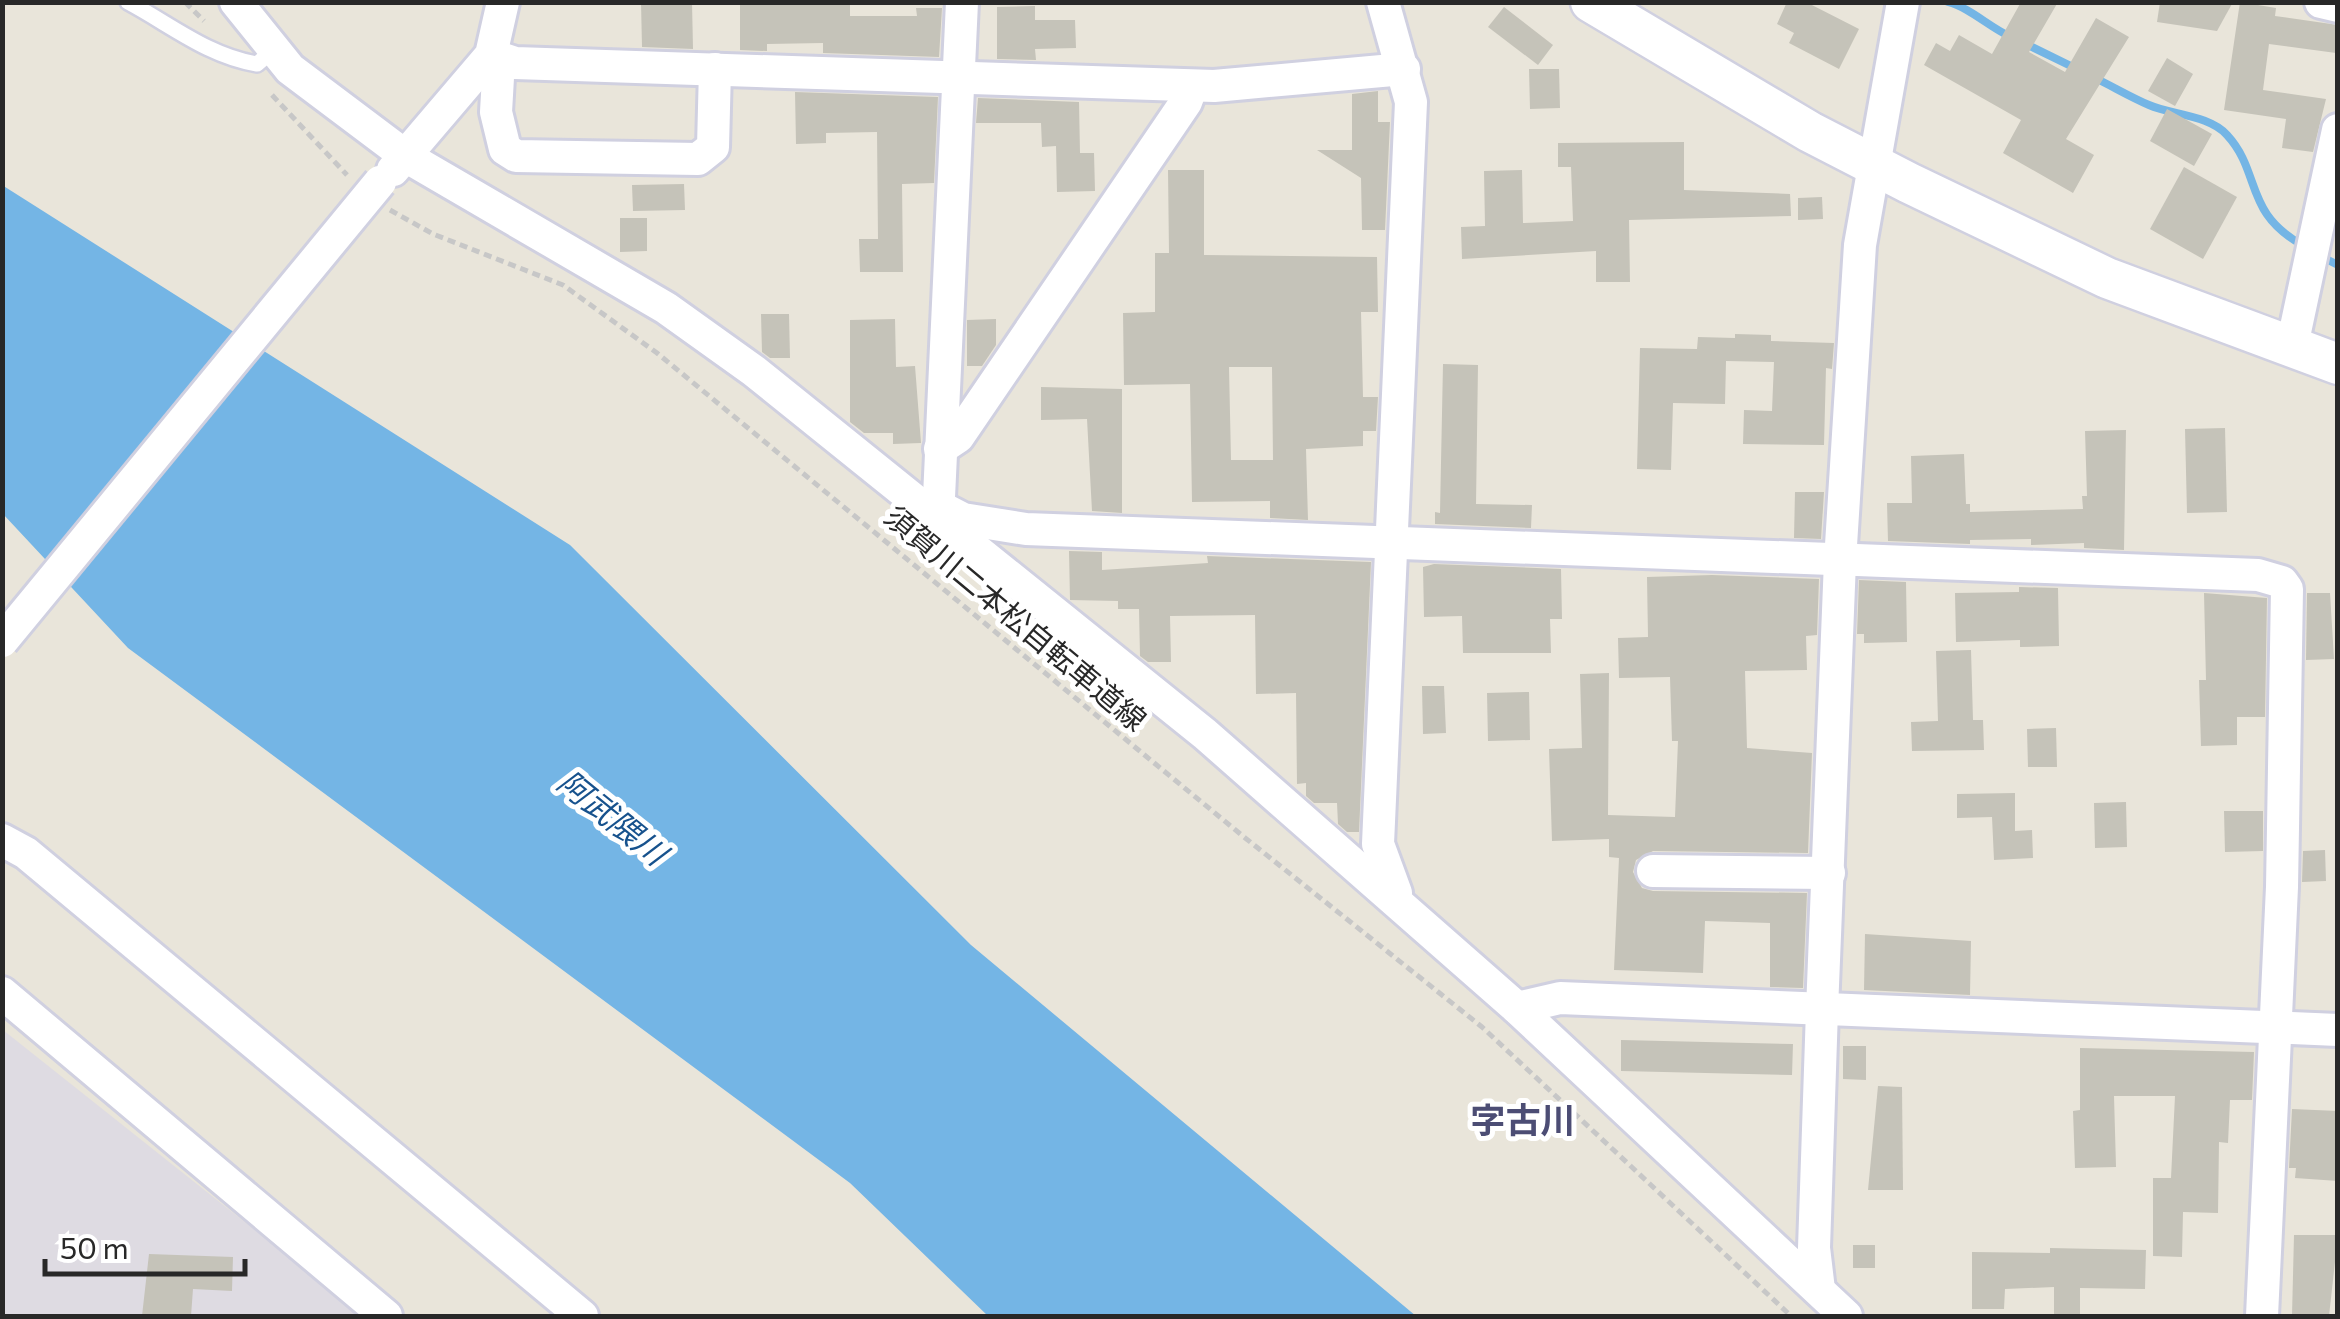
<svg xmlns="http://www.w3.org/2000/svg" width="2340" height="1319" font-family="Commissioner,'Noto Sans JP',sans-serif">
	<rect width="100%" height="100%" fill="#e9e5da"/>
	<path fill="#dedbe2" d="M3,1030L363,1316H3Z"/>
	<path fill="#74b5e5" d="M2,185L570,545L971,945L1416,1316H988L850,1183L128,648L3,514Z"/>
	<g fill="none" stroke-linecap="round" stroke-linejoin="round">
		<g stroke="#74b5e5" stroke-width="8">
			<path d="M1948,2C1970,8 1988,26 2009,36"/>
			<path d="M2026,44L2077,69"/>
			<path d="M2093,77C2112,86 2130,97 2149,105C2172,115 2209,115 2227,135C2262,173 2243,213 2304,246"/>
			<path d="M2320,256L2338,265"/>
		</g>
	</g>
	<g fill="#c5c3b9" fill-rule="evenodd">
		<path d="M641,2H692L693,49L642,47Z"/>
		<path d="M740,2L850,3V16H917L916,8H942L939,57L823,53V43L767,44V51L740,50Z"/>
		<path d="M1787,2H1806L1859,29L1839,69L1789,43L1794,33L1777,24Z"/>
		<path d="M2021,2H2058L2029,52L2065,72L2096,18L2129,37L2066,139L2094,155L2073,193L2003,153L2021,120L1924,65L1936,43L1950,51L1959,35L1992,54Z"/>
		<path d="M2160,2H2233L2217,31L2157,22Z"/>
		<path d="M2240,2L2276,8L2275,16L2338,25L2336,53L2269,44L2263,90L2326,99L2313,152L2282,148L2286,119L2224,110Z"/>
		<path d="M1035,6V20H1075L1076,48L1035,49L1036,60L997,59V7Z"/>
		<path d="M1504,7L1553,45L1538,65L1488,27Z"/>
		<path d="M2167,58L2193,74L2175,106L2148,91Z"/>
		<path d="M1529,69H1559L1560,108L1530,109Z"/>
		<path d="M1378,91V122H1390L1385,230H1362L1361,178L1317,150H1352V94Z"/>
		<path d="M795,92L938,97L934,183L902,184L903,272H860L859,239H878L877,132L826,133V143L796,144Z"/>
		<path d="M978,98L1079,102L1080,153H1094L1095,191L1057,192L1056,146L1042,147L1041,123H976Z"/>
		<path d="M2167,109L2212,134L2194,166L2150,141Z"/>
		<path d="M1684,142V190L1790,194L1791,216L1629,220L1630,282H1596V251L1462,259L1461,227L1485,226L1484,171L1522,170L1523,223L1573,221L1571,167H1558V143Z"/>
		<path d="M2184,167L2237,197L2203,259L2150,229Z"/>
		<path d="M1168,170H1204V255L1377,257L1378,312H1361L1363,397H1378L1376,431H1363V446L1306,449L1308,520L1270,518V501L1192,502L1190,384L1124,385L1123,313L1155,312V253H1169ZM1229,367H1272L1273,460H1231Z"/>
		<path d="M684,184L685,210L633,211L632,185Z"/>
		<path d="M1822,197L1823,219L1798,220V198Z"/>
		<path d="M620,218H647V251L620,252Z"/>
		<path d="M761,314H789L790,358H770L762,352Z"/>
		<path d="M895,319L896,367L915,366L921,443L893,444V433H864L850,422V320Z"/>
		<path d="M996,319V345L982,366H967V320Z"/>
		<path d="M1735,334L1771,335V341L1834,343L1832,369L1826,368L1824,445L1743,444L1744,410L1772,411L1774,362L1726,361L1725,404L1673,403L1671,470L1637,469L1640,348L1697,349L1698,337L1735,338Z"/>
		<path d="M1443,364L1478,365L1476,504L1532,505L1531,528L1435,524V512L1440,513Z"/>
		<path d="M1041,387L1122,389V513L1092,511L1087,419L1041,420Z"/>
		<path d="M2225,428L2227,512L2187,513L2185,429Z"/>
		<path d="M2126,430L2124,550L2084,548V543L2031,545V539L1970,540V544L1888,541L1887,503H1912L1911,456L1964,454L1966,504H1970V512L2083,509L2082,496H2087L2085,431Z"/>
		<path d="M1795,492H1824L1821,539L1794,538Z"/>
		<path d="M1069,551L1102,552V570L1208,563L1207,556L1371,562L1359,832H1347L1338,824L1337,803H1314L1306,796V783L1297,784L1296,693L1256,694L1255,615L1170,616L1171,662H1148L1140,656L1139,609H1118V601L1070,600Z"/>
		<path d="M1434,564L1561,569L1562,619H1550L1551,653H1463L1462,616L1424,617L1423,567Z"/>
		<path d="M1712,575L1819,579L1817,635L1806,636L1807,670L1745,671L1747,748L1812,753L1808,853L1653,851L1636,860L1633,872L1642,888L1653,891L1807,893L1803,988L1770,987V923L1705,921L1703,973L1614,970L1619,858L1609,857V839L1552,841L1549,749L1582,748L1580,674L1609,673L1608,815L1675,817L1678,741H1672L1670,677L1619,678L1618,638L1648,637L1647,577Z"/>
		<path d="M1859,580L1906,582L1907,642L1864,643V634H1857Z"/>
		<path d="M2019,587L2058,588L2059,646L2020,647V640L1956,642L1955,593L2019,592Z"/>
		<path d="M2204,593L2267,598L2265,717H2237V745L2201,746L2199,680H2206Z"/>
		<path d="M2307,593H2330L2334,659L2306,660Z"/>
		<path d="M1971,650L1973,720H1983L1984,750L1912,751L1911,722L1938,721L1936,651Z"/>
		<path d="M1422,686H1444L1446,733L1423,734Z"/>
		<path d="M1529,692L1530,740L1488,741L1487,693Z"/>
		<path d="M2056,728L2057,767H2028L2027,729Z"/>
		<path d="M2015,793V831L2032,830L2033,858L1994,860L1992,817L1957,818V794Z"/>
		<path d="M2126,802L2127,847L2095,848L2094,803Z"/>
		<path d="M2224,811H2263V851L2225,852Z"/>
		<path d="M2325,850L2326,881L2302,882L2303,851Z"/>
		<path d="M1865,934L1971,941L1970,995L1864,990Z"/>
		<path d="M1621,1040L1793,1044L1792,1075L1621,1071Z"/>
		<path d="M1843,1046H1866V1080L1843,1079Z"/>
		<path d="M2080,1048L2254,1052L2252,1100H2230L2228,1143L2219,1142L2218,1213L2183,1212L2182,1257L2153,1256V1178H2171L2175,1096H2114L2116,1167L2075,1168L2073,1111L2080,1110Z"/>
		<path d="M1878,1086L1902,1087L1903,1190H1868Z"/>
		<path d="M2292,1109L2338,1111V1181L2295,1178L2296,1168H2289Z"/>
		<path d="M2294,1235H2338L2329,1316H2292Z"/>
		<rect x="1853" y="1245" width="22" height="23"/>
		<path d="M2050,1248L2146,1250L2145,1289L2080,1288V1316H2054V1287L2005,1289L2004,1309H1972V1252L2050,1253Z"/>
		<path d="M149,1254L233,1257L232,1291L193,1289L191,1316H142Z"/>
	</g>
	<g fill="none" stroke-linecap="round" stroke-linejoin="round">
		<defs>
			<path id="service" d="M128,2C171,25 208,56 257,64L272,51"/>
			<g id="minor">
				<path d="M236,2L290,69L407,157L666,308L754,371L1205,734L1517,1008L1846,1316"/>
				<path d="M1383,2L1411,102L1378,844L1396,893"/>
				<path d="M2321,2L2338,6"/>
				<path d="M491,55L515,63L1214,86L1404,69"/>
				<path d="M499,60L496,112L505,149L516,156L698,159L713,147L715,69"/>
				<path d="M393,170L491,55L503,2"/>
				<path d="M2292,346L2338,130"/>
				<path d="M940,449L958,437L1186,102L1192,86"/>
				<path d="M936,505L963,519L1026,529L2258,575L2282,582L2287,589L2282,887L2262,1316"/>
				<path d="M931,515L939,497L962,2"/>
				<path d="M2,840L26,853L582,1316"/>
				<path d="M1653,871L1829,873"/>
				<path d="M2,993L386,1316"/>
				<path d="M1517,1008L1560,998L2338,1030"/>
				<path d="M1819,1290L1814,1248L1822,1010L1840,561L1860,245L1903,2"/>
			</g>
			<path id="tertiary" d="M1591,2L1810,132L1909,183L2107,278L2338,364"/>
		</defs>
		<use href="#service" stroke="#d0d0e0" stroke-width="20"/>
		<use href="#minor" stroke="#d0d0e0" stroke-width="38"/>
		<use href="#tertiary" stroke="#d0d0e0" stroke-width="45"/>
		<g stroke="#c7c7c7" stroke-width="5" stroke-dasharray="8 5" stroke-linecap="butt">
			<path d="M185,2L204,21"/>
			<path d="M272,95L347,175"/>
			<path d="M390,210L433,234L563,285L657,353L1244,837L1482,1027L1791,1316"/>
		</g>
		<use href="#service" stroke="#fff" stroke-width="15"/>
		<use href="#minor" stroke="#fff" stroke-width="32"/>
		<use href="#tertiary" stroke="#fff" stroke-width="40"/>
		<defs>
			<path id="minor-bridge" d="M2,641L380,182"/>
		</defs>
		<use href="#minor-bridge" stroke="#d0d0e0" stroke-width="38" stroke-linecap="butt"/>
		<use href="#minor-bridge" stroke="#fff" stroke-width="32"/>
	</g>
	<g text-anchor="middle" stroke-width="10" stroke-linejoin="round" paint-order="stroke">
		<g font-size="30" fill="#282828" stroke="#fff">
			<text transform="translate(1015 619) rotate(40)" y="10">須賀川二本松自転車道線</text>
		</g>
		<g font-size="32" font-style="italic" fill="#17528d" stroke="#fff">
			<text transform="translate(612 818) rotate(39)" y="11">阿武隈川</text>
		</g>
		<g font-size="35" font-weight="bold" fill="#4c4d74" stroke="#fff">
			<text x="1523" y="1133">字古川</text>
		</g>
	</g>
	<rect width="2340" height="1319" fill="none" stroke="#282828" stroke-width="10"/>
	<path d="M45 1259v15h200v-15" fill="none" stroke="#282828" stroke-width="5"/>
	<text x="60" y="1259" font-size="30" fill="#282828" stroke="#ffffff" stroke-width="8" paint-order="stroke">50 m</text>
</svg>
